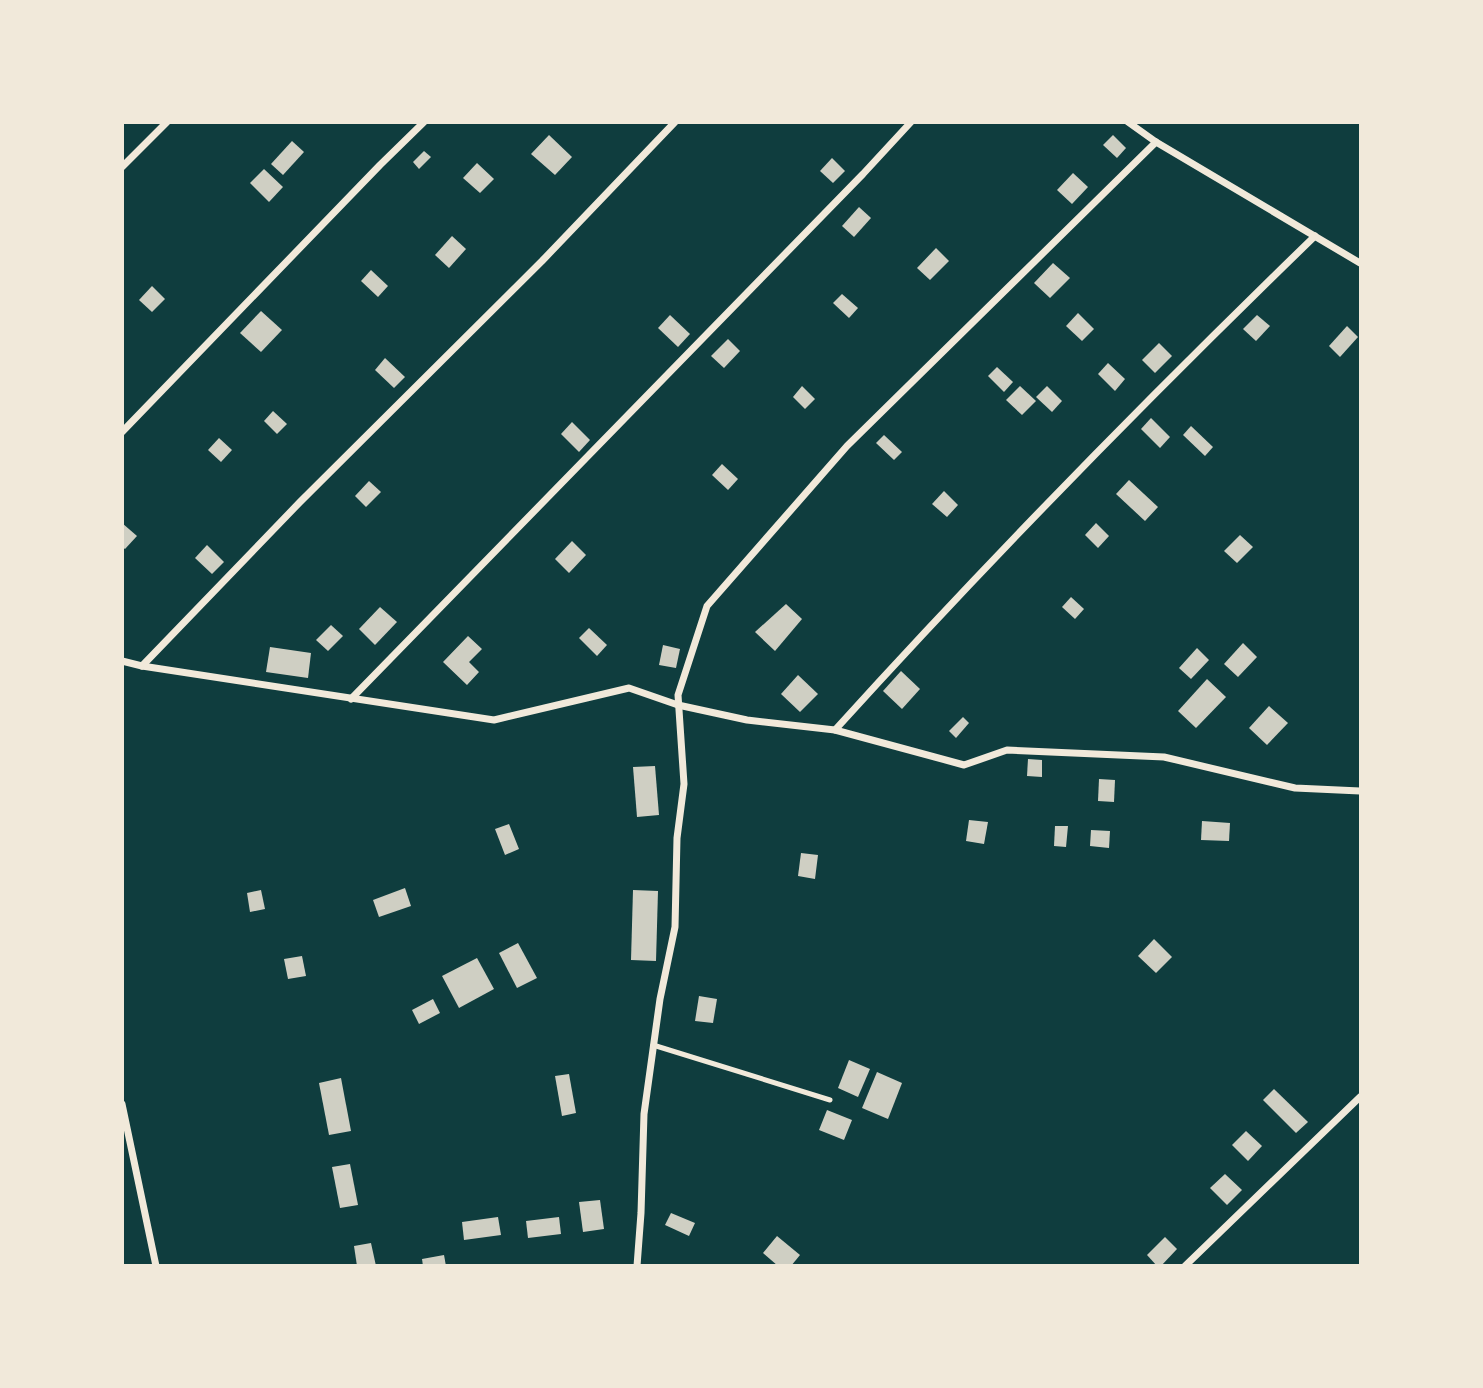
<svg xmlns="http://www.w3.org/2000/svg" width="1483" height="1388" font-family="'Source Sans 3',sans-serif">
	<rect width="100%" height="100%" fill="#0f3d3e"/>
	<g fill="#cfcfc3">
		<path d="M549,135L572,157L555,175L531,154Z"/>
		<path d="M1113,135L1126,148L1117,158L1103,145Z"/>
		<path d="M292,141L304,152L283,175L271,164Z"/>
		<path d="M424,151L431,157L419,169L413,162Z"/>
		<path d="M832,158L845,171L833,183L820,171Z"/>
		<path d="M477,163L494,179L480,193L463,178Z"/>
		<path d="M264,169L283,187L269,202L250,183Z"/>
		<path d="M1073,173L1088,187L1072,204L1057,190Z"/>
		<path d="M859,207L871,218L854,237L842,226Z"/>
		<path d="M452,236L466,249L449,268L435,255Z"/>
		<path d="M936,248L949,261L930,280L917,268Z"/>
		<path d="M1053,263L1070,278L1050,298L1034,283Z"/>
		<path d="M371,270L388,286L378,297L361,281Z"/>
		<path d="M152,286L165,299L152,312L139,300Z"/>
		<path d="M842,294L858,308L849,318L833,303Z"/>
		<path d="M261,311L282,330L261,352L240,333Z"/>
		<path d="M1078,313L1094,329L1082,341L1066,326Z"/>
		<path d="M670,315L690,334L678,347L658,328Z"/>
		<path d="M1257,315L1270,326L1256,341L1243,329Z"/>
		<path d="M1347,326L1358,337L1340,357L1329,346Z"/>
		<path d="M728,339L740,351L724,368L711,356Z"/>
		<path d="M1159,343L1172,356L1155,373L1142,360Z"/>
		<path d="M385,358L405,377L394,388L375,370Z"/>
		<path d="M1108,363L1125,379L1115,391L1098,374Z"/>
		<path d="M997,367L1013,382L1004,392L988,376Z"/>
		<path d="M802,386L815,399L805,409L793,397Z"/>
		<path d="M1020,386L1036,401L1022,415L1006,400Z"/>
		<path d="M1047,386L1062,401L1052,412L1036,397Z"/>
		<path d="M273,411L287,424L277,434L264,421Z"/>
		<path d="M1151,418L1170,437L1160,448L1141,429Z"/>
		<path d="M572,422L590,440L579,452L561,434Z"/>
		<path d="M1191,426L1213,447L1205,456L1183,435Z"/>
		<path d="M884,435L902,452L894,460L876,443Z"/>
		<path d="M219,438L232,450L221,462L208,450Z"/>
		<path d="M722,464L738,479L728,490L712,475Z"/>
		<path d="M1129,480L1158,507L1145,521L1116,494Z"/>
		<path d="M369,481L381,492L366,507L355,496Z"/>
		<path d="M944,491L958,505L947,517L932,504Z"/>
		<path d="M122,523L137,536L125,549L122,547Z"/>
		<path d="M1096,523L1109,536L1098,548L1085,535Z"/>
		<path d="M1240,535L1253,547L1237,563L1224,551Z"/>
		<path d="M572,541L586,555L569,573L555,559Z"/>
		<path d="M207,545L224,562L212,574L195,558Z"/>
		<path d="M1071,597L1084,609L1075,619L1062,607Z"/>
		<path d="M786,604L802,619L775,651L755,632Z"/>
		<path d="M380,607L397,622L375,645L359,629Z"/>
		<path d="M331,625L343,636L328,651L316,640Z"/>
		<path d="M589,628L607,645L597,656L579,638Z"/>
		<path d="M468,636L482,649L469,662L479,672L467,685L443,662Z"/>
		<path d="M1243,643L1257,657L1238,677L1224,664Z"/>
		<path d="M663,645L680,649L676,668L659,665Z"/>
		<path d="M270,647L311,653L308,678L266,672Z"/>
		<path d="M1197,648L1209,660L1191,679L1179,668Z"/>
		<path d="M901,671L920,689L902,709L883,691Z"/>
		<path d="M798,675L818,694L800,712L781,694Z"/>
		<path d="M1207,679L1226,697L1196,728L1178,711Z"/>
		<path d="M1269,706L1288,723L1267,745L1249,728Z"/>
		<path d="M963,717L969,723L956,738L949,731Z"/>
		<path d="M1028,759L1042,760V777L1027,776Z"/>
		<path d="M655,766L659,815L637,817L633,767Z"/>
		<path d="M1099,779L1115,780L1114,802L1098,801Z"/>
		<path d="M969,820L988,822L984,844L966,841Z"/>
		<path d="M1202,821L1230,823L1229,841L1201,840Z"/>
		<path d="M509,824L519,849L505,855L495,829Z"/>
		<path d="M1055,826H1068L1066,847L1054,846Z"/>
		<path d="M1091,830L1110,831L1109,848L1090,846Z"/>
		<path d="M801,853L818,855L815,879L798,876Z"/>
		<path d="M405,888L411,906L379,917L373,900Z"/>
		<path d="M261,890L265,909L250,912L247,893Z"/>
		<path d="M633,890L658,891L656,961L631,960Z"/>
		<path d="M1154,939L1172,957L1156,973L1138,956Z"/>
		<path d="M518,943L537,978L517,988L499,953Z"/>
		<path d="M302,956L306,976L288,979L284,959Z"/>
		<path d="M477,958L494,989L459,1008L442,976Z"/>
		<path d="M699,996L717,999L713,1023L695,1021Z"/>
		<path d="M433,999L440,1013L419,1024L412,1010Z"/>
		<path d="M849,1060L870,1069L858,1097L838,1088Z"/>
		<path d="M877,1072L902,1083L888,1119L862,1108Z"/>
		<path d="M569,1074L576,1113L562,1116L555,1076Z"/>
		<path d="M341,1078L351,1131L329,1135L319,1083Z"/>
		<path d="M1274,1089L1308,1122L1296,1133L1263,1100Z"/>
		<path d="M827,1110L852,1120L844,1140L819,1130Z"/>
		<path d="M1246,1131L1262,1146L1248,1161L1232,1145Z"/>
		<path d="M350,1164L358,1205L340,1208L332,1167Z"/>
		<path d="M1225,1174L1242,1190L1227,1205L1210,1188Z"/>
		<path d="M600,1200L604,1229L583,1232L579,1202Z"/>
		<path d="M671,1213L695,1223L689,1236L665,1225Z"/>
		<path d="M498,1217L501,1235L464,1240L462,1222Z"/>
		<path d="M559,1217L561,1234L528,1238L526,1221Z"/>
		<path d="M777,1236L800,1255L791,1266H778L763,1253Z"/>
		<path d="M1165,1237L1177,1249L1161,1266H1157L1147,1255Z"/>
		<path d="M371,1243L376,1266H357L354,1246Z"/>
		<path d="M444,1255L446,1266H423L422,1259Z"/>
	</g>
	<g fill="none" stroke-linecap="round" stroke-linejoin="round">
		<path stroke="#f1e9da" stroke-width="5" d="M653,1045L830,1100"/>
		<g stroke="#f1e9da" stroke-width="7">
			<path d="M1128,122L1156,142L1360,263"/>
			<path d="M122,167L167,122"/>
			<path d="M122,432L380,165L424,122"/>
			<path d="M122,661L142,666L494,720L629,688L678,705L747,720L835,730C989,560 1150,396 1315,236"/>
			<path d="M142,666L300,502L542,261L675,122"/>
			<path d="M351,699L863,174L911,122"/>
			<path d="M835,730L964,765L1007,750L1164,757L1295,788L1360,791"/>
			<path d="M122,1104L156,1266"/>
			<path d="M637,1266L641,1213L644,1114L660,999L675,927L677,838L684,784L678,695L707,606L847,446L1156,142"/>
			<path d="M1185,1266L1360,1097"/>
		</g>
	</g>
	<rect width="1483" height="1388" fill="none" stroke="#f1e9da" stroke-width="248"/>
</svg>
